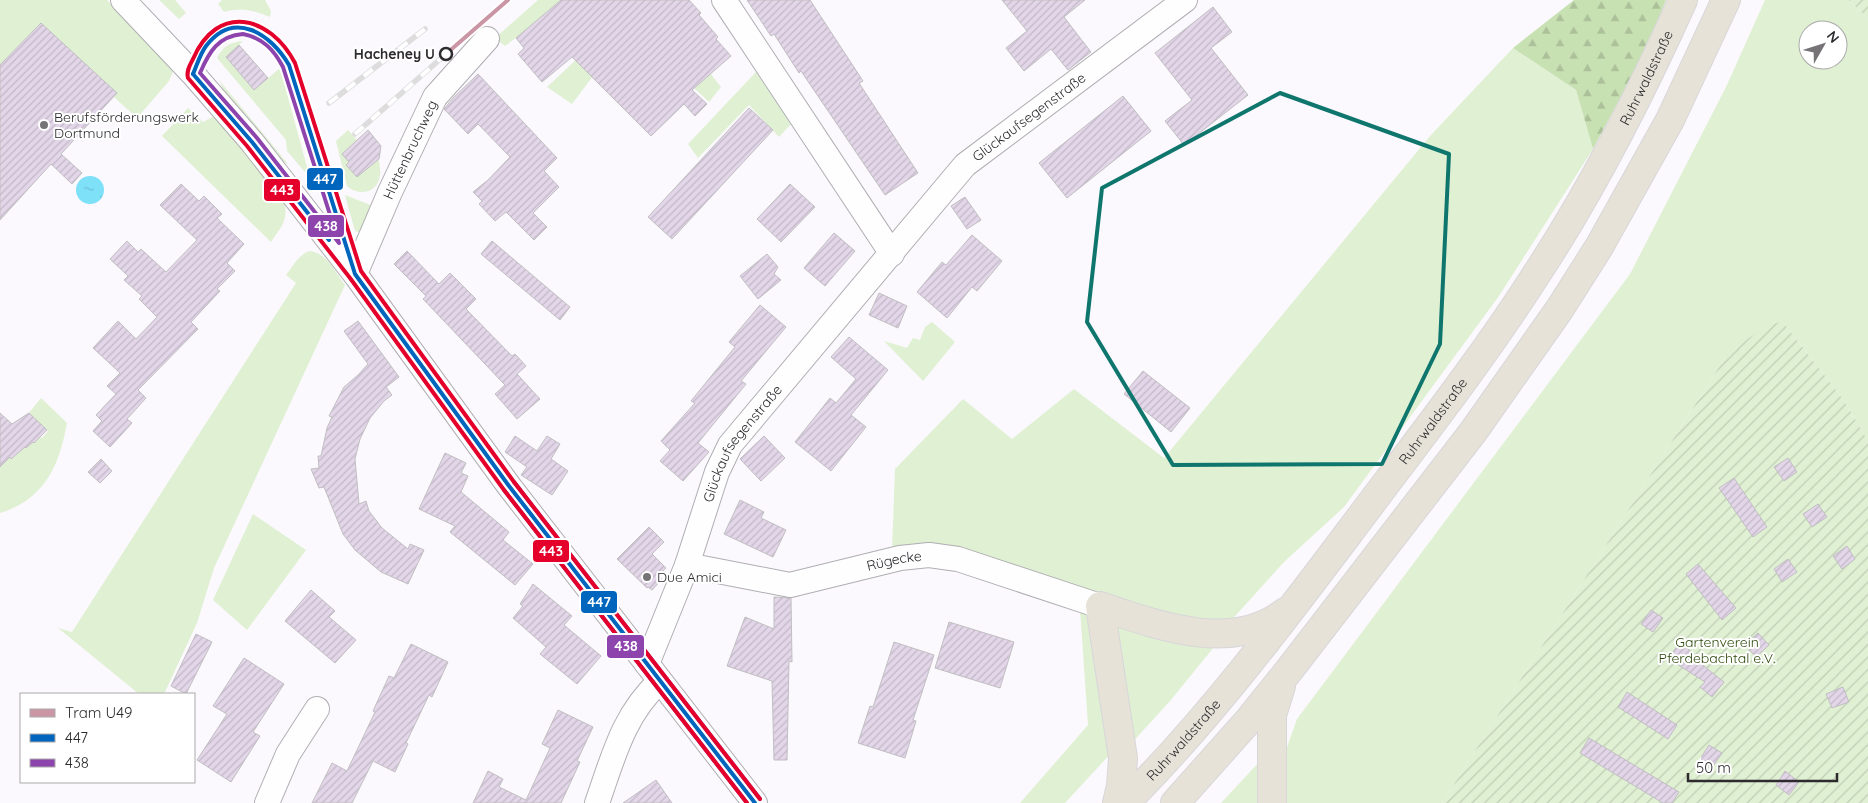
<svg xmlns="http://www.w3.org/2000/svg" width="1868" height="803" font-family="Quicksand,sans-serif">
	<defs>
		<pattern id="forest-firs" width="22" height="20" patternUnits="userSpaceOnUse" patternTransform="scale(1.25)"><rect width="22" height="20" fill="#c8e1b3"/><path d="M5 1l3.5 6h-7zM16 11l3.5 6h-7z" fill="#acc19a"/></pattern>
		<pattern id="garden-furrows" width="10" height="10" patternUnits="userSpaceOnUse" patternTransform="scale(1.25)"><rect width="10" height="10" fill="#e0f0d3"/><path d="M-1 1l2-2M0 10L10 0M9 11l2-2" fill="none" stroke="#c0ceb5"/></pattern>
		<pattern id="water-ripples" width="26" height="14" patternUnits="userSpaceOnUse" patternTransform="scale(1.25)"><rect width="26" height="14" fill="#7ee1f8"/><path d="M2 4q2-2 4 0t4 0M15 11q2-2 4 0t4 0" fill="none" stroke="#6dc1d5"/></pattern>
		<pattern id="building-hatch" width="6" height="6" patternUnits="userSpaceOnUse" patternTransform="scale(1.25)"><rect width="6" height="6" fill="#e2d6e8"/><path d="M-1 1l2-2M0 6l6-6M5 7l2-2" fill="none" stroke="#c2b8c7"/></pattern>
	</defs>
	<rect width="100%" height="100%" fill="#fbf9fd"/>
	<g fill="#e0f0d3" fill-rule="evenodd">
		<path d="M0,0H107L168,62L173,72L169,81L137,118L114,97L117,93L41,23L0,65Z"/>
		<path d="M159,0H175L186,13L179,19Z"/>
		<path d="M222,0H265L271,11L270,17C251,10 243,7 224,12L218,4Z"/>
		<path d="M538,0H566L505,46L495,38Z"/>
		<path d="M1765,0H1849L1868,19V441L1843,399L1782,321L1724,359L1442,803H1287V747L1297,719L1630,274L1726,87ZM1808,30H1838V60H1808Z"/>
		<path d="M613,12L710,73L721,87L709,102Z"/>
		<path d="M243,41L226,57L254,90L280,68L310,178L287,151L286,140L217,58C223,46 230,42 243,41Z"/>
		<path d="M1513,48L1576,90L1593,149L1499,296L1344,507L1284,562L1209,645L1214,647L1170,701L1129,746L1127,736L1065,803H1020L1088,725L1080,609L892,550L895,469L963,399L1012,439L1074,389L1164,458L1430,136Z"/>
		<path d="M579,57L596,72L572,104L547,87Z"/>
		<path d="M756,72L791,124L779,137L749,105L698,158L688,144Z"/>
		<path d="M219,80L288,164L279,160L226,95Z"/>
		<path d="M188,108L203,122L216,115L284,202C289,220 281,227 271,242L162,136Z"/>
		<path d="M348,130L357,140L342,154L349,162L347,165L357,177L379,159C379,164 381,170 380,175C378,193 359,197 347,186L336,141Z"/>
		<path d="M345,195L373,206L361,230L358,232L355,231Z"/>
		<path d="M310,251C327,253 336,273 345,285L214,568L197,623L165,692L160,694H139L58,628L72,632L296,283L286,275C293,266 299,254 310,251Z"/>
		<path d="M932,322L955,342L923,381L884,341L907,348L913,338L920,340L925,327Z"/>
		<path d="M41,398L67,423C59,466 45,499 0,513V464L10,457L11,459L25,447L26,448L40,437L42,438L48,431L29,413Z"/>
		<path d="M253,514L306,550L247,630L213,600Z"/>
		<path d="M1262,759L1263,803H1221Z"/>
	</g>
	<path fill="url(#forest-firs)" d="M1574,0H1666L1648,46L1593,149L1576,90L1513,48Z"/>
	<g fill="url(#garden-furrows)">
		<path d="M1849,0H1868V19Z"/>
		<path d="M1782,321L1843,399L1868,441V803H1442L1724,359C1744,340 1757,331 1782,321Z"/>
	</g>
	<circle fill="url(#water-ripples)" cx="90" cy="190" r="14"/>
	<g fill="url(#building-hatch)" stroke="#c1bfc2">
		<path d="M561,0H689L701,13L699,15L718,37L716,39L731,56L692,90L707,104L695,116L684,104L651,136L572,57L542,82L518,54L524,48L516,38Z"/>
		<path d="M747,0H810L863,81L859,83L918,173L885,195L801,71L799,73L774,34L771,36Z"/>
		<path d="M1002,0H1085L1064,17L1091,52L1068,70L1051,49L1024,71L1006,48L1027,31Z"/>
		<path d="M1213,7L1232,32L1211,48L1248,95L1184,145L1165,121L1192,100L1155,53Z"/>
		<path d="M41,23L117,93L61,154L82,173L72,184L51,164L0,220V65Z"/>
		<path d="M239,45L268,78L254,90L226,57Z"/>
		<path d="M478,74L557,158L544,171L559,187L533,213L547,227L534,240L506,212L495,221L479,204L482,201L473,192L488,180L510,157L478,124L468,134L444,109L453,98Z"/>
		<path d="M1123,96L1151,131L1067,198L1039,163Z"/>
		<path d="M749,108L773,130L672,239L648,217Z"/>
		<path d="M368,130L381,146L379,159L357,177L346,165L349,162L342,154Z"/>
		<path d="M181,184L199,201L204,196L222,214L217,218L244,244L227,263L235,271L217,289L220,291L191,322L198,329L138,390L146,398L127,419L132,423L110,447L93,431L102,421L96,415L116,394L107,386L120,373L93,348L118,321L136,339L157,317L139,299L142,296L124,280L128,276L110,259L127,241L138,252L141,249L166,272L197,240L160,205Z"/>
		<path d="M790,184L815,207L781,242L757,219Z"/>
		<path d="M965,197L981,220L967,229L951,206Z"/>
		<path d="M834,233L855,251L825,286L804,268Z"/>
		<path d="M972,235L1002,261L977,291L972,287L947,318L917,292L942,262L946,265Z"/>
		<path d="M492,241L570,307L560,320L481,254Z"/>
		<path d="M407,251L439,284L450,273L476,299L466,309L512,356L515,354L526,366L517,374L540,399L517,419L495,394L505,385L423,299L426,296L394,264Z"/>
		<path d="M767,254L778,267L774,274L781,280L758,299L740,276Z"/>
		<path d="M879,293L907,306L898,328L869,315Z"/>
		<path d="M760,305L786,327L741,381L746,384L698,443L709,452L683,481L660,461L670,450L661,441L695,403L691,401L735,347L729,342Z"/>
		<path d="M358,321L399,377L386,387L392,395L384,401L370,418L360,439L355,459L359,504L366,501L369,511L382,528L408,549L410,544L424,550L408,584L381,572L355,550L343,534L324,487L319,488L311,469L319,468L318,456H321L327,428L332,417L329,416L344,387L358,375L368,364L344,331Z"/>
		<path d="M849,337L888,370L851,415L866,427L831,471L795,442L830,398L836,403L856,379L831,357Z"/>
		<path d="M1143,371L1190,408L1171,432L1124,394Z"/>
		<path d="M0,413L12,424L29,413L47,430L34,443L33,442L26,448L25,447L11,459L10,457L0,467Z"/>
		<path d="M515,436L537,451L547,436L560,444L551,459L568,471L552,495L521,475L527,467L505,452Z"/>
		<path d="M764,436L785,458L761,481L740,459Z"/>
		<path d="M445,453L466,463L461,473L468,476L461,492L509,532L503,540L533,564L515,585L450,532L455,526L419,509Z"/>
		<path d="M1788,458L1797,472L1784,481L1774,467Z"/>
		<path d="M101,459L112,471L100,483L88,472Z"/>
		<path d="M1734,478L1767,527L1753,537L1719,488Z"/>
		<path d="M740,500L764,512L761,518L786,530L773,557L724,534Z"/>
		<path d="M1818,504L1827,517L1812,527L1803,514Z"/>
		<path d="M649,527L664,542L652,554L666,568L658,576L662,579L652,590L648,587L647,588L617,559Z"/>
		<path d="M1847,546L1855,559L1842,569L1833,556Z"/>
		<path d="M1788,559L1797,572L1782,582L1774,569Z"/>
		<path d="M1698,564L1736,608L1722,620L1686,574Z"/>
		<path d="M533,584L572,616L564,625L601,656L577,684L540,654L546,647L513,618L523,606L520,604Z"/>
		<path d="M311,590L335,611L329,617L356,640L335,663L285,621Z"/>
		<path d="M774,597L791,598L792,662L789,661L787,760H774L772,681L727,666L745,617L774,629Z"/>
		<path d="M1651,610L1663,618L1653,632L1641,624Z"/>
		<path d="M949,622L1014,642L1000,688L935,668Z"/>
		<path d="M1758,633L1769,645L1756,657L1745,645Z"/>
		<path d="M196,634L212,642L186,694L171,686Z"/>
		<path d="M894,642L934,655L913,720L916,721L905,758L858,743L870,706L873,707Z"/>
		<path d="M1679,643L1692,652L1690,655L1724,682L1712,697L1700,687L1705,682L1669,659Z"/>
		<path d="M411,644L448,662L432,697L429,695L406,743L408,744L395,772L373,761L352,803H312L332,763L347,771L375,712L373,711L389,676L394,678Z"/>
		<path d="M244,658L284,684L253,732L260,736L231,782L197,760L227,714L213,706Z"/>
		<path d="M1843,687L1849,702L1832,708L1826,694Z"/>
		<path d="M1627,692L1677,725L1668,739L1618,707Z"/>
		<path d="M558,710L593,727L577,761L580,762L561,803H473L488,771L503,779L499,787L526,800L550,748L542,744Z"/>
		<path d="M1589,738L1679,792L1672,803H1663L1580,753Z"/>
		<path d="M1709,745L1722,753L1712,768L1700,759Z"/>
		<path d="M1785,771L1799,782L1789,795L1776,785Z"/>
		<path d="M656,780L672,803H623Z"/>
	</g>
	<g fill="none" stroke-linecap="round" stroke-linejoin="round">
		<defs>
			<g id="minor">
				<path d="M123,0L193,74L252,142L355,274L509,486L755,803"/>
				<path d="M724,0L892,254"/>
				<path id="s1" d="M355,274L390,192L435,97L487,39"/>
				<path id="s2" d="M687,565L790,585L900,558L929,555L958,559L1100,606"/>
				<path id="s3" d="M647,664L687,565L717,472L730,445L965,165L1185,0"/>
				<path d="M267,803L288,754L317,709"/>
				<path d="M597,803C613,758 623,715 660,681"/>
			</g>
			<g id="trunk">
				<path d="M1117,803L1121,786L1123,758L1100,606C1157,625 1232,654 1285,612"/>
				<path id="s4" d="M1125,803C1211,717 1284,619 1357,522C1417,442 1480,362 1534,278C1592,190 1640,96 1683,0"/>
				<path d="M1175,803L1249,720L1290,669L1473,432L1559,310L1599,247L1670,120L1726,0"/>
				<path d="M1272,803V715L1281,686"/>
			</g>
		</defs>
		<use href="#minor" stroke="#b0aeb2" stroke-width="26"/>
		<use href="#trunk" stroke="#d8d6d9" stroke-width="30"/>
		<use href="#minor" stroke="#fefeff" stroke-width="24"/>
		<use href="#trunk" stroke="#e6e2d8" stroke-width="28"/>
		<defs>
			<g id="rail">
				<path d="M329,103L425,29"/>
				<path d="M355,134L446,54"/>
			</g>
		</defs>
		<use href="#rail" stroke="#ddddde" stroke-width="5.5"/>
		<use href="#rail" stroke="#fff" stroke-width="4" stroke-dasharray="11" stroke-linecap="butt"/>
		<defs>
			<g id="bus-1">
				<path d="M193,74C197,65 200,54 206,46C234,9 271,34 289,65L355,274L509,486L755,803"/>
				<path d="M193,74L252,142L329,240"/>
			</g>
			<g id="bus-2">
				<path d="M243,34C263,38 274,50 283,67L339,243L257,138L200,73C209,52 218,36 243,34Z"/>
				<path d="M514,482L760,799"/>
				<path d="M504,490L747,803"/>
			</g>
			<path id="bus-3" d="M747,803L504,490L350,278L247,146L188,78C186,71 190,65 193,59C217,3 270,15 295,63L361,271L514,482L760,799"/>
		</defs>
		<use href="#bus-1" stroke="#fff" stroke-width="8"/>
		<use href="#bus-2" stroke="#fff" stroke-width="8"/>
		<use href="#bus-3" stroke="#fff" stroke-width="8"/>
		<use href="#bus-1" stroke="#0065bd" stroke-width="4"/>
		<use href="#bus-2" stroke="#8e44ad" stroke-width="4"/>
		<use href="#bus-3" stroke="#e4002b" stroke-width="4"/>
		<defs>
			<path id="tram-1" d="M446,54L508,0"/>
		</defs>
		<use href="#tram-1" stroke="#fff" stroke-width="8"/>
		<use href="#tram-1" stroke="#ca96a5" stroke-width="4"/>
	</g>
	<path fill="none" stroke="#0f766e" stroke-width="4" stroke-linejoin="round" d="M1280,93L1449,154L1440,344L1382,464L1173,465L1087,322L1102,188Z"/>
	<circle fill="#fff" stroke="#2d2b2e" stroke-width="2.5" cx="446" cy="54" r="6"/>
	<g fill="#757376" stroke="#fff" stroke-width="2">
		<circle cx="44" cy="125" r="5"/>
		<circle cx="647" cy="577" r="5"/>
	</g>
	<g text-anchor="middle" stroke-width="4" stroke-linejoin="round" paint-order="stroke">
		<g font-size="14" font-weight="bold" fill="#2d2b2e" stroke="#fff" text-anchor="end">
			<text x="435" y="59">Hacheney U</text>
		</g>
		<g font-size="14" fill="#2d2b2e" stroke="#fff">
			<text dy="5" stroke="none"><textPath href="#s4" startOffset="896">Ruhrwaldstraße</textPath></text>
			<text dy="5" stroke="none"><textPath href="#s3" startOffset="680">Glückaufsegenstraße</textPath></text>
			<text dy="5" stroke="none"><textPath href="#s1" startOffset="136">Hüttenbruchweg</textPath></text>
			<text dy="5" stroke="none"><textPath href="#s4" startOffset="491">Ruhrwaldstraße</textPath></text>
			<text dy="5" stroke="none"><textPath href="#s3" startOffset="242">Glückaufsegenstraße</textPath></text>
			<text dy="5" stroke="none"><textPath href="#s2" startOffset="212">Rügecke</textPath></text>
			<text dy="5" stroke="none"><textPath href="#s4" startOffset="86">Ruhrwaldstraße</textPath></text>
		</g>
		<g font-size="14" fill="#2d2b2e" stroke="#fff" text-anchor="start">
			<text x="54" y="122">Berufsförderungswerk<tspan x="54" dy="16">Dortmund</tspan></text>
			<text x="657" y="582">Due Amici</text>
		</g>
		<g font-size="14" fill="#2d4a0c" stroke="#fff">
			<text x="1717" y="647">Gartenverein<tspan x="1717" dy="16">Pferdebachtal e.V.</tspan></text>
		</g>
	</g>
	<g stroke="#fff" stroke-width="2">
		<rect x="306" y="167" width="38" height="24" rx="5" fill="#0065bd"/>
		<rect x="263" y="178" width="38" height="24" rx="5" fill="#e4002b"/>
		<rect x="307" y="214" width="38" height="24" rx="5" fill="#8e44ad"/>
		<rect x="532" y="539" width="38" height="24" rx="5" fill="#e4002b"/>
		<rect x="580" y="590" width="38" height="24" rx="5" fill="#0065bd"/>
		<rect x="606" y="634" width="39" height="25" rx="5" fill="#8e44ad"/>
	</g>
	<g font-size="14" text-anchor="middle" font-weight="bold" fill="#fff">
		<text x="325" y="184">447</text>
		<text x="282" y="195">443</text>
		<text x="326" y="231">438</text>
		<text x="551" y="556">443</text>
		<text x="599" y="607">447</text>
		<text x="626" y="651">438</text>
	</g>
	<rect x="20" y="693" width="175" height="90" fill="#ffffff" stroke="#abaaab"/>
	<rect x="30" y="709" width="25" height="8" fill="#ca96a5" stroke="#abaaab"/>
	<text x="65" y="718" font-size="15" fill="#2d2b2e">Tram U49</text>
	<rect x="30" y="734" width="25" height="8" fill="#0065bd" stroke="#abaaab"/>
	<text x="65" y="743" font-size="15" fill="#2d2b2e">447</text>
	<rect x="30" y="759" width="25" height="8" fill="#8e44ad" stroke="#abaaab"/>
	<text x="65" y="768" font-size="15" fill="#2d2b2e">438</text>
	<g transform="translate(1823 45) rotate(51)"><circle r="24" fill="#ffffff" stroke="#abaaab"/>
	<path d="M0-4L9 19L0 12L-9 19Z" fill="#757376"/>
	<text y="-8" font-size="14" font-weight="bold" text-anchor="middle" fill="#2d2b2e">N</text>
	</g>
	<path d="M1688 773v8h149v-8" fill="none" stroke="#2d2b2e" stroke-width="2.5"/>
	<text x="1696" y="773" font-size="15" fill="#2d2b2e" stroke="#ffffff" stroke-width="4" paint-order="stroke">50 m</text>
</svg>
